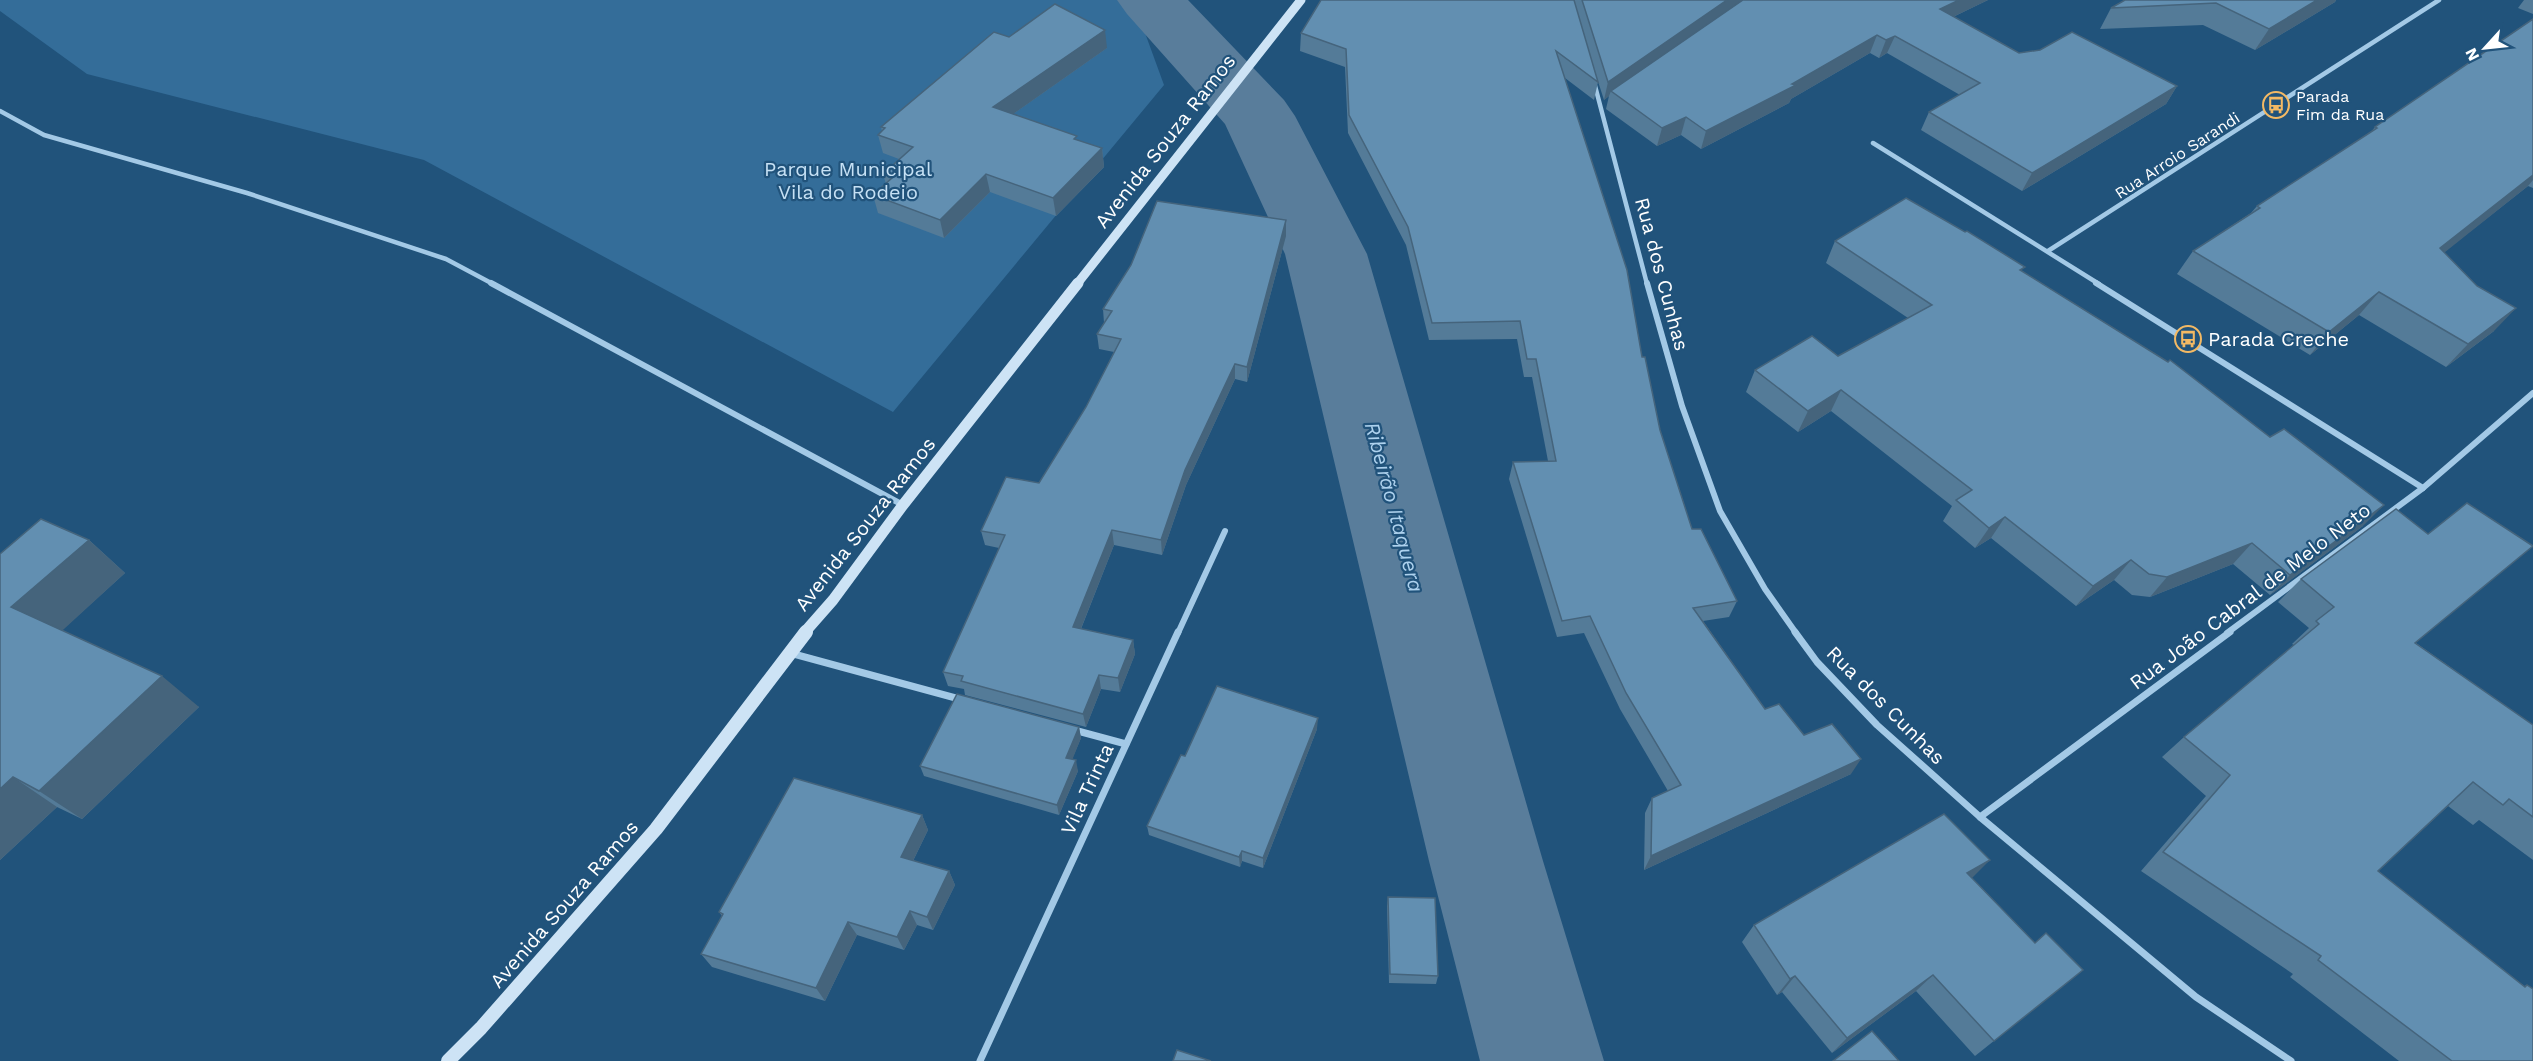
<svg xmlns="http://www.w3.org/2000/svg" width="2533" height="1061" font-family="'Work Sans',sans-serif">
	<rect width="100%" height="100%" fill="#21537b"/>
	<path fill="#346d99" d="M0,0H1133L1164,85L893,412L424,160L87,74L0,11Z"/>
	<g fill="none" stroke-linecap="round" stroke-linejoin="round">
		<path fill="#597d9b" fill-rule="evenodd" d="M1117,0H1188L1284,100L1295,116L1367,254L1543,861L1604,1061H1480L1429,861L1285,254L1225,124L1127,14Z"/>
		<g stroke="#a3c9e6" stroke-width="4.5">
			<path d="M1594,82L1647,284"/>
			<path d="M0,111L44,135L247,193L446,259L493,284"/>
			<path d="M1873,143L2099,284"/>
			<path d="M2048,251L2439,0"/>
		</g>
		<g stroke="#a3c9e6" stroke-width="6">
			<path d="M491,283L903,505"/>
			<path d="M1647,283L1682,406L1720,511L1765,589L1796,633"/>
			<path d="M2096,283L2423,488"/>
			<path d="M1178,633L1225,531"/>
			<path d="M2227,633L2423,488L2533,393"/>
		</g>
		<g stroke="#a3c9e6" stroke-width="7">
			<path d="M1795,632L1817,662L1877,725L1980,817L2196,997L2291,1061"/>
			<path d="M790,653L963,700"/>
			<path d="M1074,730L1126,744"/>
			<path d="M1980,817L2230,632"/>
			<path d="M980,1061L1178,632"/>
		</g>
		<path stroke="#cde3f5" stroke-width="9" d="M1077,284L1301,0"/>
		<path stroke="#cde3f5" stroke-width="11" d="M804,633L833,600L903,505L1078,283"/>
		<path stroke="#cde3f5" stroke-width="14" d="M448,1061L481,1028L656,829L806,632"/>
	</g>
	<g fill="#547b98">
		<path d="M1321,0H1988L1953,17L2019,53L2177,86L2166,104L2022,191L1921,130L1929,112L1960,95L1887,53L1879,58L1870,53L1791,99L1789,103L1701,149L1681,135L1657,146L1606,109L1609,96L1604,100L1594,69L1598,82L1594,100L1565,78L1642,357L1660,430L1692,529L1737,601L1729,617L1703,621L1765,709L1804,735L1851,774L1644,870L1645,813L1652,798L1668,791L1620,709L1584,633L1557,637L1509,479L1513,462L1548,461L1532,377H1524L1517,339L1429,340L1406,245L1348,133L1345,67L1300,51L1301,33Z"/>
		<path d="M2125,0H2336L2335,2L2255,50L2203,25L2100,29L2111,8Z"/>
		<path d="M2524,0H2533V14L2518,8Z"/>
		<path d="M2533,19V188L2528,186L2444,252L2494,331L2446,367L2359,315L2310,355L2177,274L2193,251L2251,213L2257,206L2371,132L2375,127Z"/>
		<path d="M1009,37L1107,48L1013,114L1077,140L1102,148L1104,167L1056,216L990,192L944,238L878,213L873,195L886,184L883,174L899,159L883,153L878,135L882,131L881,127Z"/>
		<path d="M1286,220V236L1247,382L1235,379L1186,485L1162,555L1114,545L1081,629L1133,640L1135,654L1120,692L1101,689L1086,727L965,695L964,689L948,686L943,672L999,548L985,545L981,531L1039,483L1086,407L1114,352L1099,349L1097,334L1104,323L1103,309Z"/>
		<path d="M1835,241L2022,271L2363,526L2270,595L2233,564L2150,597L2132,595L2114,580L2076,606L1991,538L1975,548L1943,521L1952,506L1831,411L1798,432L1746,392L1755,370L1838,356L1908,318L1826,263Z"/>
		<path d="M89,540L125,573L62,630L199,707L82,819L57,807L0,860V554Z"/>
		<path d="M2301,579L2416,643L2533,725V860L2479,820L2473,825L2448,806L2378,871L2524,986L2527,985L2533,1061H2399L2290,977L2293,974L2141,871L2206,796L2162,757L2184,737L2294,645L2292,644L2309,628L2278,602Z"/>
		<path d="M1079,727L1081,738L1072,759L1078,771L1059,815L924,776L920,766Z"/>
		<path d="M1317,729L1263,868L1242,861L1240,867L1149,835L1147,826L1185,756Z"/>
		<path d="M922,815L928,830L913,861L949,871L955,885L933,930L917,925L904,950L857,935L825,1001L712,967L701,954L722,916L719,912Z"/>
		<path d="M1972,878L2035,943L2083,970L1975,1056L1916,991L1832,1053L1782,992L1777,995L1742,942L1754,925Z"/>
		<path d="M1388,897L1438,976L1436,984L1389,983L1387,906Z"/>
	</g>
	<g fill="#45647c">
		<path d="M1727,0H1748L1611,91L1609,96L1604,100L1608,82Z"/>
		<path d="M1959,0H1988L1932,27L1940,9Z"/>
		<path d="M2317,0H2336L2335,2L2255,50L2269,29Z"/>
		<path d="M1105,30L1107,48L996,126L993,107Z"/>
		<path d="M1877,35L1870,53L1791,99L1789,103L1701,149L1706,131L1792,84Z"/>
		<path d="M1895,36L1887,53L1879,58L1886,40Z"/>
		<path d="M2177,86L2166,104L2022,191L2032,173Z"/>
		<path d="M1686,117L1681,135L1657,146L1662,128Z"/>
		<path d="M1102,148L1104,167L1056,216L1053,198Z"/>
		<path d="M986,174L990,192L944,238L940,220Z"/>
		<path d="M2533,175V180L2528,186L2420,272L2440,248Z"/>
		<path d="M1286,220V236L1247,382V367Z"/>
		<path d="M2379,292L2359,315L2310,355L2329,332Z"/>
		<path d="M2516,308L2494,331L2446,367L2468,344Z"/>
		<path d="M1235,364V379L1186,485L1162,555L1161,540L1185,470Z"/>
		<path d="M1841,390L1831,411L1798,432L1808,411Z"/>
		<path d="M2384,505L2363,526L2270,595L2290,575Z"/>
		<path d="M2005,517L1991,538L1975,548L1989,528Z"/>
		<path d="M1112,530L1114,545L1076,641L1073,627Z"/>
		<path d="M89,540L125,573L52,640L11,607Z"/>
		<path d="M2252,543L2233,564L2150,597L2167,577Z"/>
		<path d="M2131,560L2114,580L2076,606L2093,586Z"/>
		<path d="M1133,640L1135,654L1120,692L1118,678Z"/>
		<path d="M1099,675L1101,689L1086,727L1083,714Z"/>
		<path d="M162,676L199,707L82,819L39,791Z"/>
		<path d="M1318,718L1317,729L1263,868V858Z"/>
		<path d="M1079,727L1081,738L1069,768L1066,758Z"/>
		<path d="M1861,759L1851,774L1644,870L1651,856Z"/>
		<path d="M1076,760L1078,771L1059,815L1057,805Z"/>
		<path d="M13,777L57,807L0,860V789Z"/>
		<path d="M922,815L928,830L908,871L901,857Z"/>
		<path d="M1242,851V861L1240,867L1239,857Z"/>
		<path d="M1990,860L1972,878L1950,891L1967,873Z"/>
		<path d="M949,871L955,885L933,930L927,917Z"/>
		<path d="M910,911L917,925L904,950L897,937Z"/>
		<path d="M848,922L857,935L825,1001L816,988Z"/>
		<path d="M1933,975L1916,991L1832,1053L1847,1038Z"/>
		<path d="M1795,976L1782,992L1777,995L1790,979Z"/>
	</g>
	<g fill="#628fb1" stroke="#45647c" stroke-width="1.5">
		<path d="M1321,0H1574L1598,82L1556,51L1627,270L1642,357H1645L1660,430L1692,529H1701L1737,601L1693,608L1765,709L1779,704L1804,735L1832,724L1861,759L1651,856L1652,798L1681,785L1626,693L1590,616L1562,621L1513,462L1556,461L1536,359H1527L1520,321L1432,323L1408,227L1349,115L1346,49L1301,33Z"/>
		<path d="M1582,0H1727L1608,82Z"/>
		<path d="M1743,0H1959L1940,9L2019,53L2040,50L2072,32L2177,86L2032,173L1929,112L1980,83L1895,36L1886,40L1877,35L1792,84L1796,85L1706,131L1686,117L1662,128L1611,91Z"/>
		<path d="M2125,0H2317L2269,29L2216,3L2111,8Z"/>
		<path d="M1055,4L1105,30L993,107L1077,136L1074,139L1102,148L1053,198L986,174L940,220L873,195L893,177L883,174L913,147L878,135L885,128L881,127L994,32L1009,37Z"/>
		<path d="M2533,19V175L2440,248L2477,286L2516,308L2468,344L2379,292L2329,332L2193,251L2260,208L2257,206L2377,128L2375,127Z"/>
		<path d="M1906,198L1965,232L1967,231L2025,267L2020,270L2168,362L2170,360L2270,437L2284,429L2384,505L2290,575L2252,543L2167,577L2149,574L2131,560L2093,586L2005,517L1989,528L1956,500L1972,490L1841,390L1808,411L1755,370L1812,336L1838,356L1932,305L1835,241Z"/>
		<path d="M1157,201L1286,220L1247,367L1235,364L1185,470L1161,540L1112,530L1073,627L1133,640L1118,678L1099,675L1083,714L961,681L963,676L943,672L1005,535L981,531L1006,477L1039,483L1086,407L1121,339L1097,334L1112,311L1103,309L1131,265Z"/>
		<path d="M2467,503L2533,546L2415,643L2533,725V817L2509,799L2503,805L2473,782L2378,871L2525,987L2527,985L2533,989V1061H2452L2318,960L2321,956L2163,852L2230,775L2184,737L2319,624L2316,621L2334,607L2301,579L2396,509L2428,534Z"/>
		<path d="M41,519L89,540L11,607L162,676L39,791L13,777L0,789V554Z"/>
		<path d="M1217,686L1318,718L1263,858L1242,851L1239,857L1147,826L1181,755L1185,756Z"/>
		<path d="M957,694L1079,727L1066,758L1076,760L1057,805L920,766Z"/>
		<path d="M794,778L922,815L901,857L949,871L927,917L910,911L897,937L848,922L816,988L701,954L723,914L719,912Z"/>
		<path d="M1944,814L1990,860L1967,873L2035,943L2046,933L2083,970L1994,1041L1933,975L1847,1038L1795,976L1790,979L1754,925Z"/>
		<path d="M1388,897L1435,898L1438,976L1390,974Z"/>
		<path d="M1872,1031L1899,1061H1833Z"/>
		<path d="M1177,1050L1211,1061H1173Z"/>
	</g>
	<defs>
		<symbol id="bus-ring" viewBox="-11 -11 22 22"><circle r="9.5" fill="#21537b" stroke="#f3b964" stroke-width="1.5"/><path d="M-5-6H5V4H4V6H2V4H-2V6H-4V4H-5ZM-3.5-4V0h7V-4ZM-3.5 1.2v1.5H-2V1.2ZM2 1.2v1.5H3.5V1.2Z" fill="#f3b964"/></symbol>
	</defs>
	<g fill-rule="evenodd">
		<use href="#bus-ring" x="2261" y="90" width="30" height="30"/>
		<use href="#bus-ring" x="2173" y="324" width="30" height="30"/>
	</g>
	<g text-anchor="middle" stroke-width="4.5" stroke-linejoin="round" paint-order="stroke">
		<g font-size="16" fill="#fff" stroke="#21537b" text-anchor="start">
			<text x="2296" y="102">Parada<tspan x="2296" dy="18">Fim da Rua</tspan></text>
		</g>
		<g font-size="16" fill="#fff" stroke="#21537b">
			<text transform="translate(2177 155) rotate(-33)" y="6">Rua Arroio Sarandi</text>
		</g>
		<g font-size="20" fill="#fff" stroke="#21537b">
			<text transform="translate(1165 141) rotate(-52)" y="7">Avenida Souza Ramos</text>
			<text transform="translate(1662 274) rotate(75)" y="7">Rua dos Cunhas</text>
			<text transform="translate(865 524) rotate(-52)" y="7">Avenida Souza Ramos</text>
			<text transform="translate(2250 596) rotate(-37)" y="7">Rua João Cabral de Melo Neto</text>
			<text transform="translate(1886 705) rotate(45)" y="7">Rua dos Cunhas</text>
			<text transform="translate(1087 789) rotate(-65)" y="7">Vila Trinta</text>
			<text transform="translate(564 904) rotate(-49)" y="7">Avenida Souza Ramos</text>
		</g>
		<g font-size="20" fill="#c6e1f5" stroke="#21537b">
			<text x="848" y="176">Parque Municipal<tspan x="848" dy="23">Vila do Rodeio</tspan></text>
		</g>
		<g font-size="20" fill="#fff" stroke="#21537b" text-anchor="start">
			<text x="2208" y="346">Parada Creche</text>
		</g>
		<g font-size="21" font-style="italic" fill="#aed2ee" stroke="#21537b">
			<text transform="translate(1394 507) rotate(75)" y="7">Ribeirão Itaquera</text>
		</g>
	</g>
	<g transform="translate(2485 48) rotate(243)" stroke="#21537b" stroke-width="4.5" paint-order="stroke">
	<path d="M0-4.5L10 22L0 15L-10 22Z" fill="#ffffff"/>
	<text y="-9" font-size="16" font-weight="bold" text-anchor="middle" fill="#ffffff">N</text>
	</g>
</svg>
